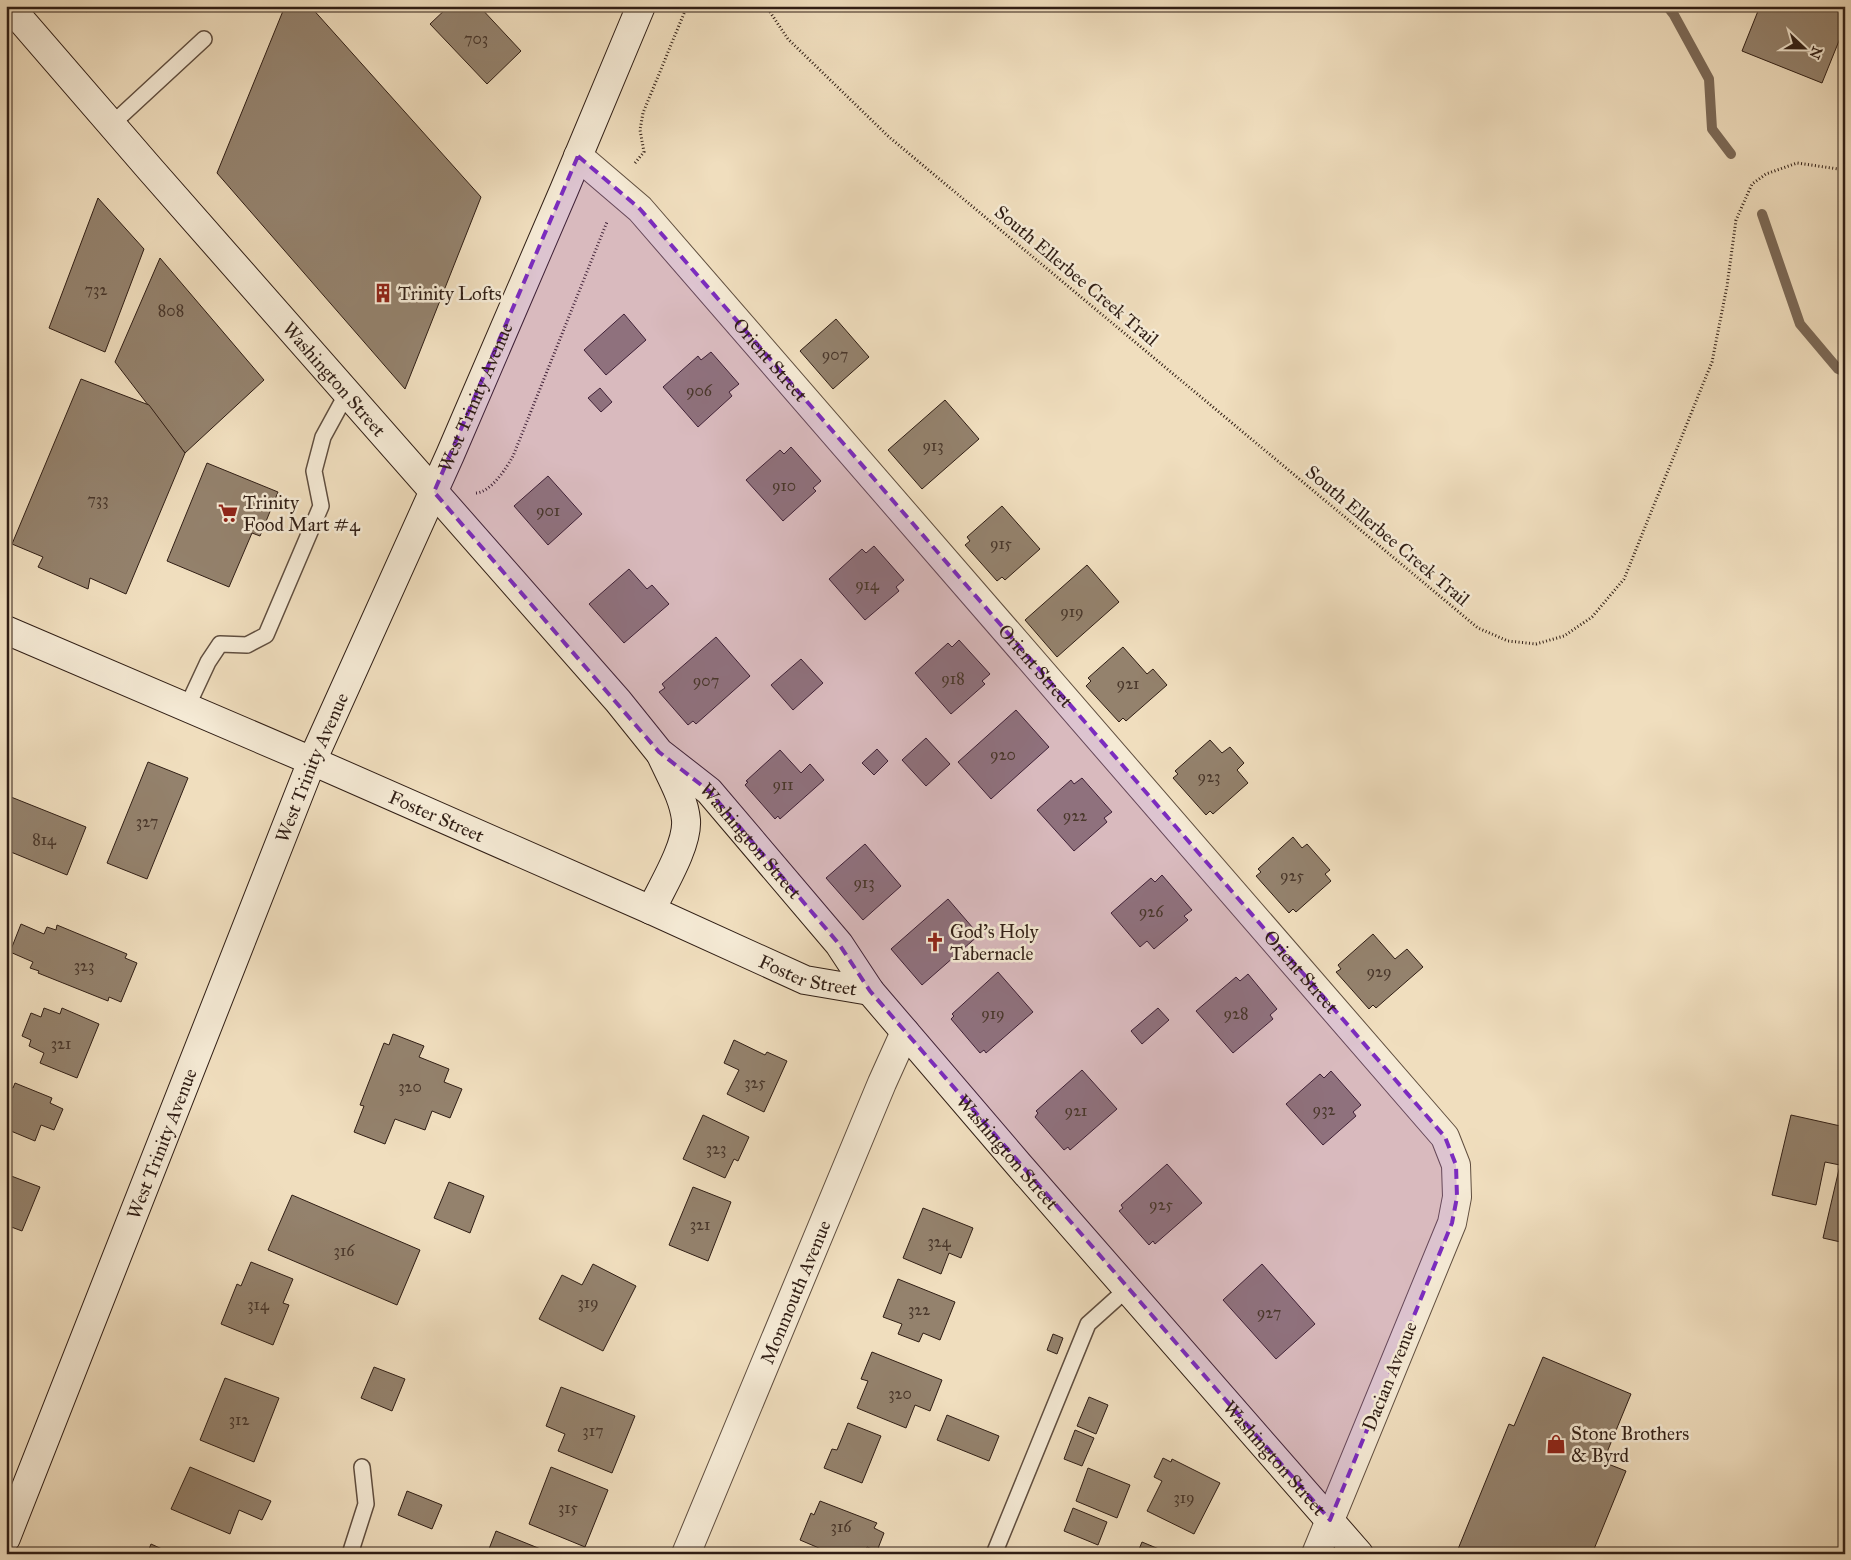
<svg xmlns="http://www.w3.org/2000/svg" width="1851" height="1560" font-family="'IM FELL Great Primer',serif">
	<rect width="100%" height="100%" fill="#f0debe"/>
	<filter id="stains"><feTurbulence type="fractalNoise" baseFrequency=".004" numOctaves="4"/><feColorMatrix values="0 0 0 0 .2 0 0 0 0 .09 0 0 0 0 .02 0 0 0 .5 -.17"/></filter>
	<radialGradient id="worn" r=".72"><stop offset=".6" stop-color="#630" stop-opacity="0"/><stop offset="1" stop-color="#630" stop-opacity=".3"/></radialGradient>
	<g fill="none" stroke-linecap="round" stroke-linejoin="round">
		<g stroke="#7c6a58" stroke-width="10">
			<path d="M1667,6L1674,15L1709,79L1712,129L1731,154"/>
			<path d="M1762,214L1800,324L1838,369L1845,372"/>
		</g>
	</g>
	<g fill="#94826d" stroke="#301e15">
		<path d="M82,6H93L86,12Z"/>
		<path d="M285,6H310L481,197L405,389L217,173Z"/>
		<path d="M449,6H479L521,51L487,84L430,24Z"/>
		<path d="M1760,6H1845V26L1822,83L1742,51Z"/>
		<path d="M98,198L144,249L105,352L49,328Z"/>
		<path d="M160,258L264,380L185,453L115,362Z"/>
		<path d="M624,314L646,340L606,375L584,350Z"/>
		<path d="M836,319L869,357L833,389L800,351Z"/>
		<path d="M711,352L739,384L729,392L732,396L698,427L663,387L698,356L701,360Z"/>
		<path d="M81,379L149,405L185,453L126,594L90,578L88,589L38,567L43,557L12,544Z"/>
		<path d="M600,388L612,402L601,412L588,398Z"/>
		<path d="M945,400L979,439L922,489L888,450Z"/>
		<path d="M791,447L821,481L813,488L816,491L783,521L746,480L780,450L784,454Z"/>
		<path d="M207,463L278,492L260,536L252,533L229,587L167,561Z"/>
		<path d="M548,476L582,514L548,545L514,506Z"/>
		<path d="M1002,506L1040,549L1005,580L1002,577L997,581L965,545L970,541L967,537Z"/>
		<path d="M874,546L904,580L896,587L899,591L865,620L829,579L862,549L866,553Z"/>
		<path d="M1087,565L1119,602L1057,657L1025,620Z"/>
		<path d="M629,569L647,589L652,585L669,604L624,643L589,604Z"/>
		<path d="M716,637L750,676L696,724L693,721L688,725L659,692L665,688L662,684Z"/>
		<path d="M959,640L990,674L982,681L985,684L951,714L915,673L948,643L952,647Z"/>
		<path d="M1123,647L1147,674L1153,669L1167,685L1126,721L1123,718L1119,722L1086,686L1091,681L1088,678Z"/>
		<path d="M801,659L823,683L793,710L771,685Z"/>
		<path d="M1016,710L1049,747L991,799L958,762Z"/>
		<path d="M926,738L950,764L926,786L902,760Z"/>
		<path d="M1210,740L1222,753L1230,747L1244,763L1237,770L1248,783L1213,814L1210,811L1206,815L1173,778L1178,774L1175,771Z"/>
		<path d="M877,749L888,761L874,775L862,763Z"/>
		<path d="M780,750L801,773L810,764L824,780L780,819L778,816L775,819L745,785L748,782L746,781Z"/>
		<path d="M148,762L188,778L147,879L107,863Z"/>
		<path d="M1082,778L1112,812L1104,818L1107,822L1074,851L1037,810L1071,780L1074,784Z"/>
		<path d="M6,795L86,827L67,875L6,850Z"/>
		<path d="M1293,837L1302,848L1307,844L1330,870L1325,874L1331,881L1296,912L1293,909L1289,913L1256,876L1261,872L1258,869Z"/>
		<path d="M865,844L901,886L863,920L826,878Z"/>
		<path d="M1162,875L1192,910L1184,916L1188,920L1154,949L1147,941L1140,947L1111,913L1151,878L1155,882Z"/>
		<path d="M948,899L979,935L922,985L891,949Z"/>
		<path d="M21,924L44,934L47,927L56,930L57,925L127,954L125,958L137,963L121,1002L109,997L108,1001L38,973L39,971L30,968L33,962L10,952Z"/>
		<path d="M1373,934L1395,959L1407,949L1423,967L1376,1008L1373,1005L1369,1009L1336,972L1341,969L1338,965Z"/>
		<path d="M998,972L1033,1012L986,1053L984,1050L980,1053L951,1019L954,1016L952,1014Z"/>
		<path d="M1248,974L1277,1009L1270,1015L1273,1019L1233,1053L1196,1011L1236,977L1240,981Z"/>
		<path d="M44,1008L60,1014L62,1008L99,1024L77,1078L40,1063L44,1053L29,1046L31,1040L22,1036L31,1013L41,1017Z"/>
		<path d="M1158,1008L1169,1020L1142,1044L1131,1031Z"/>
		<path d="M393,1034L424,1046L419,1057L449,1069L444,1082L462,1089L450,1118L432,1111L425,1130L395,1119L385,1144L354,1132L364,1106L360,1105L384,1043L389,1045Z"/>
		<path d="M734,1040L765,1055L767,1052L787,1061L764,1112L727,1094L739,1070L724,1063Z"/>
		<path d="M1082,1070L1117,1109L1070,1150L1068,1147L1064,1150L1035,1117L1038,1113L1036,1111Z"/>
		<path d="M1331,1071L1361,1105L1353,1112L1356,1116L1323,1145L1286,1104L1320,1074L1324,1078Z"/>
		<path d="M15,1083L52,1098L50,1103L63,1109L54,1130L41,1125L35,1141L6,1129V1086L13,1088Z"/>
		<path d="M703,1115L749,1137L738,1161L734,1159L725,1178L683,1159Z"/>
		<path d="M1791,1115L1845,1127V1243L1823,1238L1840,1165L1825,1162L1816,1205L1772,1195Z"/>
		<path d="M1167,1164L1202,1203L1155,1244L1153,1241L1149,1245L1119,1211L1123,1208L1121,1205Z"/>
		<path d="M6,1174L40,1187L22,1231L6,1225Z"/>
		<path d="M449,1182L484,1196L470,1233L434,1218Z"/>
		<path d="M693,1187L731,1202L708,1261L669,1245Z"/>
		<path d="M292,1195L420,1250L397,1305L268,1250Z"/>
		<path d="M923,1208L973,1228L961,1258L949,1253L941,1274L903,1258Z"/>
		<path d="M251,1262L293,1279L283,1303L289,1305L273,1345L221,1324L237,1284L241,1286Z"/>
		<path d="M593,1264L636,1286L603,1351L539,1319L562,1275L582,1285Z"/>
		<path d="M1262,1264L1315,1324L1276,1359L1223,1300Z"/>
		<path d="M898,1279L955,1302L940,1340L923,1333L919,1342L898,1334L902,1324L883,1317Z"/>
		<path d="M1053,1334L1063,1338L1057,1354L1047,1350Z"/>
		<path d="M872,1352L942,1380L930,1411L915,1405L906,1428L857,1408L868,1381L861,1379Z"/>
		<path d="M1543,1357L1631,1394L1603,1462L1626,1471L1592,1554H1456L1509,1424L1514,1426Z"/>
		<path d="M374,1367L405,1379L392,1411L361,1398Z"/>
		<path d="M225,1378L279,1398L254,1462L200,1440Z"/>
		<path d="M561,1387L635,1416L612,1473L558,1451L565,1434L546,1426Z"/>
		<path d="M1089,1397L1108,1405L1096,1434L1077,1426Z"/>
		<path d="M947,1415L999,1436L989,1461L937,1440Z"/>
		<path d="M848,1423L881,1436L862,1483L824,1468L832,1449L837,1450Z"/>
		<path d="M1075,1430L1094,1438L1082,1466L1064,1459Z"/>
		<path d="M1163,1458L1171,1462L1172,1459L1220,1483L1194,1534L1147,1511L1162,1481L1154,1477Z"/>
		<path d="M190,1467L271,1501L262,1520L239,1510L230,1534L171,1509Z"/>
		<path d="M551,1467L608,1490L585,1547L529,1524Z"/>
		<path d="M1088,1468L1130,1485L1117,1518L1076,1501Z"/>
		<path d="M407,1491L442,1505L432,1529L398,1515Z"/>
		<path d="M820,1501L877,1523L874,1528L884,1533L877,1551L867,1547L864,1554H833L800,1540L811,1513L814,1515Z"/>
		<path d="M1073,1508L1107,1522L1098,1545L1064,1531Z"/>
		<path d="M496,1531L553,1554H487Z"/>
		<path d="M1142,1542L1171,1554H1137Z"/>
		<path d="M151,1544L173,1554H147Z"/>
	</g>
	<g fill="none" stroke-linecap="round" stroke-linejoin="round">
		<defs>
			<g id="lane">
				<path d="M111,125L204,39"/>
				<path d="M187,707L208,662L220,644L247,645L266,635L321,506L314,471L323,437L347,393"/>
				<path d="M350,1554L366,1504L362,1467"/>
				<path d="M994,1554L1088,1324L1127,1289"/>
			</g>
			<g id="street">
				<path id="s1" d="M578,156L640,209L1445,1137L1456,1165L1457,1197L1452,1223L1316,1554"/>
				<path id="s2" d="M686,1554L882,1083L905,1032"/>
			</g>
			<g id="secondary">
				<path id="s3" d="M9,6L150,169L618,701L659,752L709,791L839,944L870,991L1019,1165L1359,1554"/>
				<path id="s4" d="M6,630L312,761L651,910L805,980L870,991"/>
				<path d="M651,910C662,887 688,845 686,820C684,798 670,775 661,755"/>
				<path id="s5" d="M6,1538L312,761L450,455L564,190L641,6"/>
			</g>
		</defs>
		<use href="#lane" stroke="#604e3f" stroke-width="18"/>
		<use href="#street" stroke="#604e3f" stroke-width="30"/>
		<use href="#secondary" stroke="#301e15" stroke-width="30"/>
		<g stroke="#301e15" stroke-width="3" stroke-dasharray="1 2.5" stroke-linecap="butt">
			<path d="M766,6L788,39L889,137L1478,628L1508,641L1536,644L1564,636L1592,617L1624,579L1712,362L1727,286L1736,220L1752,184L1766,174L1797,163L1845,170"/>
			<path d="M635,163L644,152L640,130L643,113L687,6"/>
			<path d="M476,493C491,492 506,469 513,456L607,222"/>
		</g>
		<use href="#lane" stroke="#f5ead5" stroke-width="15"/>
		<use href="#street" stroke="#f5ead5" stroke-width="28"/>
		<use href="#secondary" stroke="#f5ead5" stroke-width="28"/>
	</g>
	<path fill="#7b2cbf" fill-opacity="0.2" stroke="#7b2cbf" stroke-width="4" stroke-dasharray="10 6" stroke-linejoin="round" d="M578,156L640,209L1445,1137L1456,1165L1457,1197L1452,1223L1330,1520L870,991L839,944L709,791L659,752L434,492Z"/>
	<defs>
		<symbol id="building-bare" viewBox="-9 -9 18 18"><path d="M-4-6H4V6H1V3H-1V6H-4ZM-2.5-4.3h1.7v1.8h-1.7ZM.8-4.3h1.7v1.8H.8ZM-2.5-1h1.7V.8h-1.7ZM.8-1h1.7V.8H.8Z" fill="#8f2418" stroke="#f5ead5" stroke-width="2.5" paint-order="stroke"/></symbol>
		<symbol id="supermarket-bare" viewBox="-9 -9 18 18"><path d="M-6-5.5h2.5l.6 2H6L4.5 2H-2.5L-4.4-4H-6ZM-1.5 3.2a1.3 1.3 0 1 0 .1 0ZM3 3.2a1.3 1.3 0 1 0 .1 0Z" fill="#8f2418" stroke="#f5ead5" stroke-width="2.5" paint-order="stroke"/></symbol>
		<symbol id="church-bare" viewBox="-9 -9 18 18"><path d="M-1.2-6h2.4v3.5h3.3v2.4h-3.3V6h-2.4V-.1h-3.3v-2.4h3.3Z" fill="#8f2418" stroke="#f5ead5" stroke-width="2.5" paint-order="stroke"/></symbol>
		<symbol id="shop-bare" viewBox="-9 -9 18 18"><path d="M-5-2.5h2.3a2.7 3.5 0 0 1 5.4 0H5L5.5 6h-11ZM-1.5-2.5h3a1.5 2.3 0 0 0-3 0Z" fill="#8f2418" stroke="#f5ead5" stroke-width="2.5" paint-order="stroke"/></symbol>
	</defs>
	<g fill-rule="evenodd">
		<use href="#building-bare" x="369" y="279" width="28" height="28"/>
		<use href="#supermarket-bare" x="214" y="499" width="28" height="28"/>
		<use href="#church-bare" x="921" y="928" width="28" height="28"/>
		<use href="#shop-bare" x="1542" y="1430" width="28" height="28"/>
	</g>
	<g text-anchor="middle" stroke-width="5" stroke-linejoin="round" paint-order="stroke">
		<g font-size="16" fill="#49372b">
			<text x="476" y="44">703</text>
			<text x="96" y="295">732</text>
			<text x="171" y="316">808</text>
			<text x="835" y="360">907</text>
			<text x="699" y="396">906</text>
			<text x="933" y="451">913</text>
			<text x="784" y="491">910</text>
			<text x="98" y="505">733</text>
			<text x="548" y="516">901</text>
			<text x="1001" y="549">915</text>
			<text x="867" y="590">914</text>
			<text x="1072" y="617">919</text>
			<text x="953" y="684">918</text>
			<text x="706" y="686">907</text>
			<text x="1128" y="689">921</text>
			<text x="1003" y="760">920</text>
			<text x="1209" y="782">923</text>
			<text x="783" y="790">911</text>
			<text x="1075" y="821">922</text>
			<text x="147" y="827">327</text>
			<text x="44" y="845">814</text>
			<text x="1292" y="881">925</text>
			<text x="864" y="888">913</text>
			<text x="1151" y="917">926</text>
			<text x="84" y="971">323</text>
			<text x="1379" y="977">929</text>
			<text x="993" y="1019">919</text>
			<text x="1236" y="1019">928</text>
			<text x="61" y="1049">321</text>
			<text x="755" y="1088">325</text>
			<text x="410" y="1092">320</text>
			<text x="1324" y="1115">932</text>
			<text x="1076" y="1116">921</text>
			<text x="716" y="1154">323</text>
			<text x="1161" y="1210">925</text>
			<text x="700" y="1230">321</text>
			<text x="939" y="1247">324</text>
			<text x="344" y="1256">316</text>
			<text x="588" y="1308">319</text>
			<text x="258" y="1310">314</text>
			<text x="919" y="1315">322</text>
			<text x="1269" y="1318">927</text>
			<text x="900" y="1399">320</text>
			<text x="239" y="1425">312</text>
			<text x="593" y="1436">317</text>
			<text x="1184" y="1503">319</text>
			<text x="568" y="1513">315</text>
			<text x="841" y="1532">316</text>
		</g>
		<g font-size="19" fill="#301e15" stroke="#f5ead5">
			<text transform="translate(1077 275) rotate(40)" y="7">South Ellerbee Creek Trail</text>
			<text dy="7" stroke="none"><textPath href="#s1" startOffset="281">Orient Street</textPath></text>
			<text dy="7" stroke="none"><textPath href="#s3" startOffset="495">Washington Street</textPath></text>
			<text dy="7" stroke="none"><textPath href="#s5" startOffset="1234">West Trinity Avenue</textPath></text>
			<text transform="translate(1388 535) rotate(40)" y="7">South Ellerbee Creek Trail</text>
			<text dy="7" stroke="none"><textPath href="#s1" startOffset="686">Orient Street</textPath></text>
			<text dy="7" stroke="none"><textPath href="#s5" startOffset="829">West Trinity Avenue</textPath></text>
			<text dy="7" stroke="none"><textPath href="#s4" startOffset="469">Foster Street</textPath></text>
			<text dy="7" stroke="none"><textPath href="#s3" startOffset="1118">Washington Street</textPath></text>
			<text dy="7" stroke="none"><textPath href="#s1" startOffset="1091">Orient Street</textPath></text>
			<text dy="7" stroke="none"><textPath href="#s4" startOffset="874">Foster Street</textPath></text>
			<text dy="7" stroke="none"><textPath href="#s5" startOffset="424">West Trinity Avenue</textPath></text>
			<text dy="7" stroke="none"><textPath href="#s3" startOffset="1522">Washington Street</textPath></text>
			<text dy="7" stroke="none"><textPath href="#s2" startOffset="284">Monmouth Avenue</textPath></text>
			<text transform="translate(1389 1376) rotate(-68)" y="7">Dacian Avenue</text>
			<text dy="7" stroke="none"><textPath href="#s3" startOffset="1928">Washington Street</textPath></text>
		</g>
		<g font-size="19" fill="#301e15" stroke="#f5ead5" text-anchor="start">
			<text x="398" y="300">Trinity Lofts</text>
			<text x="243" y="509">Trinity<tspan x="243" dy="22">Food Mart #4</tspan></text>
			<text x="950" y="938">God's Holy<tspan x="950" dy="22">Tabernacle</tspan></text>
			<text x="1571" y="1440">Stone Brothers<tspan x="1571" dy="22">&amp; Byrd</tspan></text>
		</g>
	</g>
	<rect width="1851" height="1560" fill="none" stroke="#f0debe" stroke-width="25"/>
	<rect x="8" y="8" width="1836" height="1545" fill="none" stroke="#301e15" stroke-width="2.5"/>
	<rect x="12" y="12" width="1826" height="1535" fill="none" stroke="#301e15"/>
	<g transform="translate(1804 48) rotate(112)" stroke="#f5ead5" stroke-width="4" paint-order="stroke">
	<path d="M0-4L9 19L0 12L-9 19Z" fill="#301e15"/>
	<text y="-8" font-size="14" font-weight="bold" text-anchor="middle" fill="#301e15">N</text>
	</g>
	<rect width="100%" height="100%" filter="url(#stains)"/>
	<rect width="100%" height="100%" fill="url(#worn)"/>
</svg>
